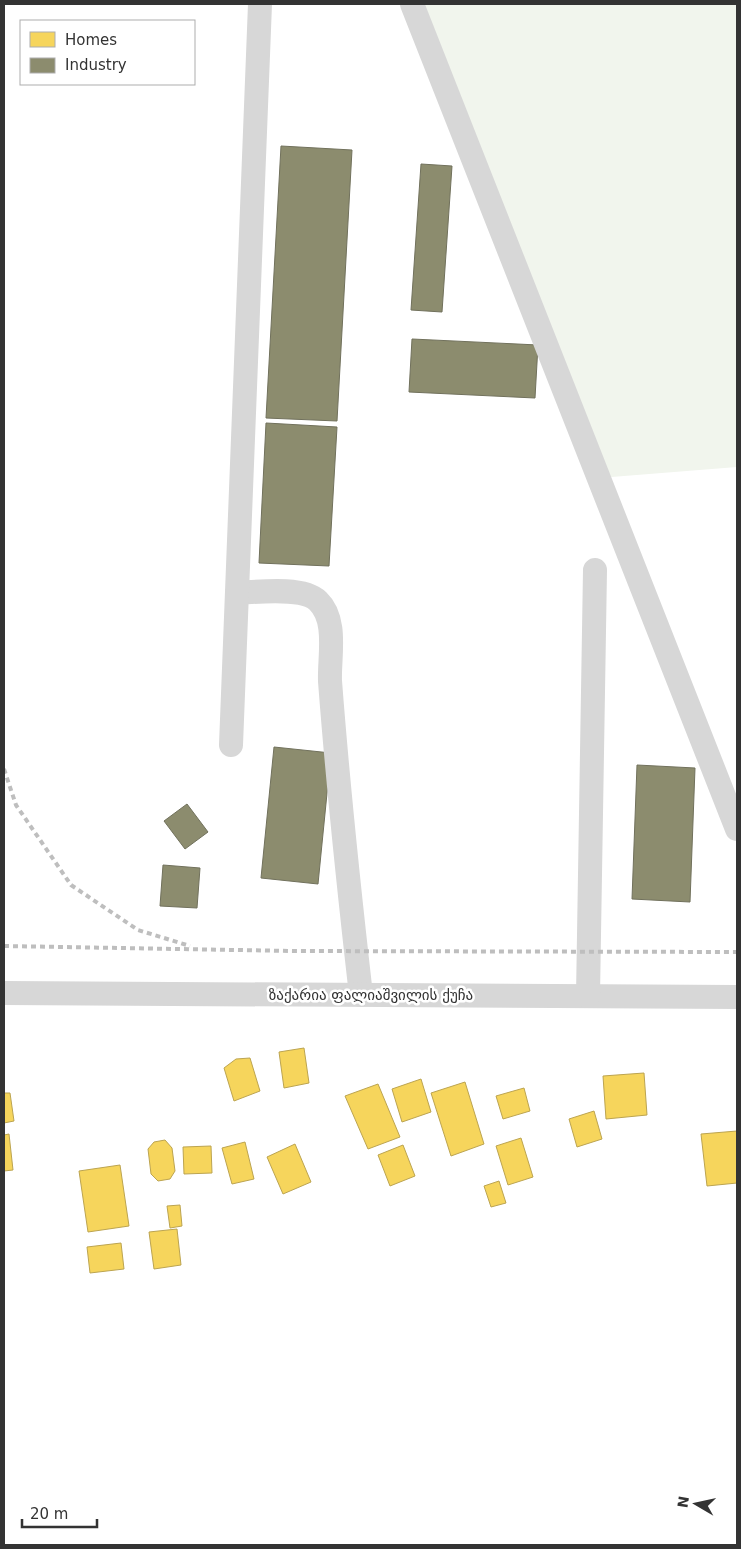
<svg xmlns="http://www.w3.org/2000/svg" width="741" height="1549" font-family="'DejaVu Sans','Noto Sans Georgian',sans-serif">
	<rect width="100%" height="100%" fill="#fff"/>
	<path fill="#f1f5ed" d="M412,4H737V467L599,478Z"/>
	<g fill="#f6d55c" stroke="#bca450">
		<path d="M304,1048L309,1083L284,1088L279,1052Z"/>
		<path d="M250,1058L260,1091L234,1101L224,1068L236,1059Z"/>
		<path d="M644,1073L647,1115L606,1119L603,1076Z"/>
		<path d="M421,1079L431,1112L402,1122L392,1089Z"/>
		<path d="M465,1082L484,1144L451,1156L431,1093Z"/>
		<path d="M378,1084L400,1137L368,1149L345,1096Z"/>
		<path d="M524,1088L530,1111L503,1119L496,1096Z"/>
		<path d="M4,1093H10L14,1121L4,1123Z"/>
		<path d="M594,1111L602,1139L577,1147L569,1119Z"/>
		<path d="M737,1131V1183L707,1186L701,1134Z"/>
		<path d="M9,1134L13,1170L4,1171V1135Z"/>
		<path d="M521,1138L533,1177L508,1185L496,1146Z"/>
		<path d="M165,1140L172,1148L175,1171L170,1179L158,1181L151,1174L148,1149L154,1142Z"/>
		<path d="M245,1142L254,1179L232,1184L222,1148Z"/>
		<path d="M295,1144L311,1182L283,1194L267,1157Z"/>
		<path d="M403,1145L415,1176L390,1186L378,1155Z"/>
		<path d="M211,1146L212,1173L184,1174L183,1147Z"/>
		<path d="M120,1165L129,1226L88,1232L79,1171Z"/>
		<path d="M499,1181L506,1203L491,1207L484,1186Z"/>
		<path d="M180,1205L182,1226L170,1228L167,1206Z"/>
		<path d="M177,1229L181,1265L154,1269L149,1232Z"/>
		<path d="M121,1243L124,1269L90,1273L87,1247Z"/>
	</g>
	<g fill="#8c8c6e" stroke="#71715c">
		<path d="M281,146L352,150L337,421L266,418Z"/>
		<path d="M421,164L452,166L442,312L411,310Z"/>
		<path d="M412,339L538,345L535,398L409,392Z"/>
		<path d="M266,423L337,427L329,566L259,563Z"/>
		<path d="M274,747L331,753L318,884L261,878Z"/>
		<path d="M637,765L695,768L690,902L632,899Z"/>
		<path d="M187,804L208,832L185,849L164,821Z"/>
		<path d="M163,865L200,868L197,908L160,906Z"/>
	</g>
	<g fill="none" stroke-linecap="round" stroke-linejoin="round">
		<g stroke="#d7d7d7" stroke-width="24">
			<path d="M412,4L737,829"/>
			<path d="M237,593C257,592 303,586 318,601C338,620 329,657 330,681C338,786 349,890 361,995"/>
			<path d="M231,745L260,4"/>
			<path d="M4,993L737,997"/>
			<path d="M588,996L595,570"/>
		</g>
		<g stroke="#bebebe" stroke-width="4" stroke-dasharray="5 4" stroke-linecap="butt">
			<path d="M4,769L16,805L71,885L138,930L190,946"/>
			<path d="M4,946L294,951L737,952"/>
		</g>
	</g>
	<g text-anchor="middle" stroke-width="5" stroke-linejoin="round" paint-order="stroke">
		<g font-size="15" fill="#333" stroke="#fff">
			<text x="371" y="1000">ზაქარია ფალიაშვილის ქუჩა</text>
		</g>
	</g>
	<rect width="741" height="1549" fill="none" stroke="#333333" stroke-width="10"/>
	<rect x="20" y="20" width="175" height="65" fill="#ffffff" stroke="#adadad"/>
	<rect x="30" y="32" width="25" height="15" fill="#f6d55c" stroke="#adadad"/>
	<text x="65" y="45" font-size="15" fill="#333333">Homes</text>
	<rect x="30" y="58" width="25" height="15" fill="#8c8c6e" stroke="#adadad"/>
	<text x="65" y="70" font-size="15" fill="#333333">Industry</text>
	<g transform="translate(696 1504) rotate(279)" stroke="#ffffff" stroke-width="4" paint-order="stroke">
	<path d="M0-4L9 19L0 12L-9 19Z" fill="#333333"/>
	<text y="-8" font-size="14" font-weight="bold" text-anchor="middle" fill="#333333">N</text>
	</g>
	<path d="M22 1519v8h75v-8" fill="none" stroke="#333333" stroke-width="2.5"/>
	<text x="30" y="1519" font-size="15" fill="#333333" stroke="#ffffff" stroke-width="4" paint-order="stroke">20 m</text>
</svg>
